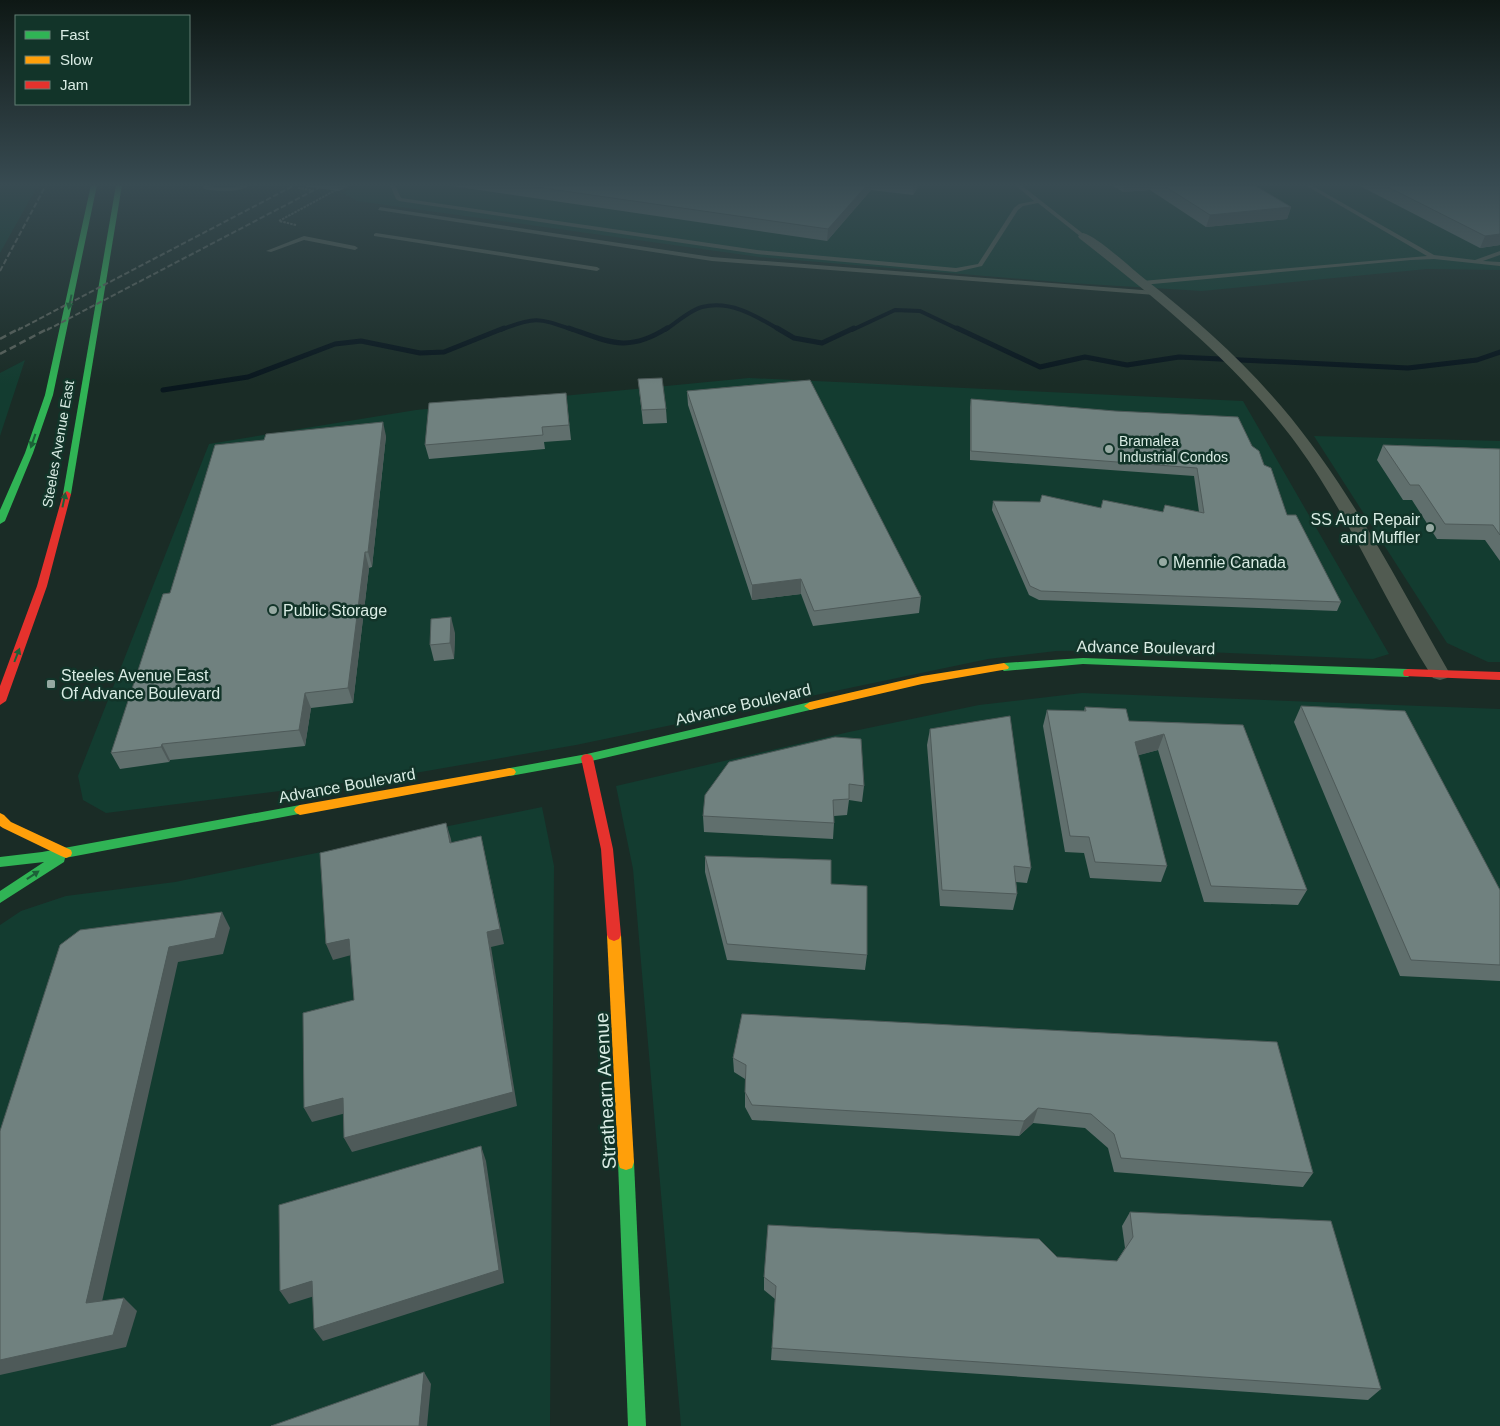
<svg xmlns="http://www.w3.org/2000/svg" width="1500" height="1426" font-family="Arial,sans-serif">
	<rect width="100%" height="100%" fill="#1a2c26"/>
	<g fill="#133c30">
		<path d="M0,185H38L0,253Z"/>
		<path d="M358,185H1500V270L1427,269L1202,291L1070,283L759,257L357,201L343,193Z"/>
		<path d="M25,360L0,436V373Z"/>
		<path d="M749,378L1243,401L1389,654L1373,659L1155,650L1056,651L988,659L576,745L392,777L106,813L83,800L78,776L209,444L416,410Z"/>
		<path d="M1314,436L1500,441V662H1488L1447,643Z"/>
		<path d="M1082,693L1500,709V1426H681L633,869L616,786L849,732L979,705Z"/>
		<path d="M542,807L554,866L550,1426H0V925L21,911L66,896L175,882Z"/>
	</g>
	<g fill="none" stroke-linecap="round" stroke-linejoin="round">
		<g stroke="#09171e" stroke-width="4">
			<path d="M501,330C535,316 539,318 573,330"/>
			<path d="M665,330C676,323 690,310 702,307C731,300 756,316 780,330"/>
			<path d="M852,330L895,310L920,311L960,330"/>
		</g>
		<g stroke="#09171e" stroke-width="5">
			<path d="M569,328C609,342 628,353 667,328"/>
			<path d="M777,328L794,338L822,343L854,328"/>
			<path d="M957,328L1040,367L1085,357L1127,365L1179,357L1408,368L1477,360L1500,352"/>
			<path d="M163,390L248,377L335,344L361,341L420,353L444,352L504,328"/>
		</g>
		<g stroke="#5a635c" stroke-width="2" stroke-dasharray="2.5 1" stroke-linecap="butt">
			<path d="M298,188L312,190"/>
			<path d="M296,225L279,221L345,185"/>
		</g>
		<g fill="#515b51" fill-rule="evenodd">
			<path d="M202,185L222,188L251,185C237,193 220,192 204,189Z"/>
			<path d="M390,185H395L401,198L757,250L956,268L978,264L1014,208L1019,204L1034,201L1015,185H1021L1086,236L1081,237L1038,203L1023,206L1018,210L982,266L956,272L757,254L399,201L396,199Z"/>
			<path d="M1305,185H1311L1434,255L1475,260L1500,251V255L1483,261L1500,262V266L1434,259L1411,260L1142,285L1139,283L1142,281L1427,256Z"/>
			<path d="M380,207L712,257L1155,291L1158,293L1155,295L712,261L378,210Z"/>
			<path d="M376,233L597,267L600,269L597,271L374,236V234Z"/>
			<path d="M304,236L355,246L358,248L355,250L304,240L271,252L266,251Z"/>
		</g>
		<path fill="#515b51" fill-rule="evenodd" d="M1083,233C1097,236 1133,270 1146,280C1195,318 1241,359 1281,406C1350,487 1398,583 1450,674L1447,678L1440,680L1433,678C1385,603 1351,519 1298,446C1238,364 1159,301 1079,238L1078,236Z"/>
		<g fill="#30b455" fill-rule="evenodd">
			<path d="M91,185H97L53,395L33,453L5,521L0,524V510L25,453L45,395Z"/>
			<path d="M116,185H122L71,494L67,497L63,494Z"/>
			<path d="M1083,658L1408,669L1413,673L1408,677L1083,664L1004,671L999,667L1004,663Z"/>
			<path d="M810,702L816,706L814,709L587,762L510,776L506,775L504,772L506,769L510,768L587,754Z"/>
			<path d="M300,805L304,807L306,810L304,813L65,858L64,862L0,903V891L44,862L0,867V857L42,852Z"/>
			<path d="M626,1154L632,1156L634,1162L646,1426H628L618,1162L620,1156Z"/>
		</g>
		<g fill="#ff9f0a" fill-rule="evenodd">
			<path d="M1004,663L1009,667L1008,669L922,684L810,710L804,706L810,702L922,676Z"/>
			<path d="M510,768L514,769L516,772L514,775L300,815L296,813L294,810L296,807L300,805Z"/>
			<path d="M0,813L4,815L11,822L71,850L72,853L71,856L66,858L61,856L3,828L0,826Z"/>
			<path d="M614,929L619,931L621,935L634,1162L632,1168L626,1170L620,1168L618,1162L607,935L609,931Z"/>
		</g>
		<g fill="#e5322d" fill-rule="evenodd">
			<path d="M67,491L71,494L47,586L6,701L0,705V686L37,586L63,494Z"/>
			<path d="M1408,669L1500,672V680L1404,676L1403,673L1404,670Z"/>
			<path d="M587,754L591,755L593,758L613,849L621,935L619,939L614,941L609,939L607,935L601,849L581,758L583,755Z"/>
		</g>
		<g stroke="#5a635c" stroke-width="2" stroke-dasharray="5.5 2.5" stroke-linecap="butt">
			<path d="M0,271L46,185"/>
			<path d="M18,330L295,185"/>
			<path d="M47,330L324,185"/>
		</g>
		<g stroke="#5a635c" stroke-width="2.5" stroke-dasharray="7 4" stroke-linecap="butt">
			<path d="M0,339L20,328"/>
			<path d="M0,354L49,328"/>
		</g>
	</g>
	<g fill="#606f6d">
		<path d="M303,185H350L339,191L303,186Z"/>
		<path d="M445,185H919L913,195L871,190L827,241Z"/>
		<path d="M1112,185H1254L1291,207L1287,219L1206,227L1150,190L1123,192Z"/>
		<path d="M1358,185H1500V245L1480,248Z"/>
		<path d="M638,379L666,409L667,423L643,424Z"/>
		<path d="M687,391L921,597L919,613L813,626L801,594L752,600L688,405Z"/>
		<path d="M566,393L571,440L544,442L545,449L429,459L425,445Z"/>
		<path d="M971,399L1252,446L1264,465L1287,515L1341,602L1337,611L1039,600L1029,595L992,510L993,501L1163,512H1199L1194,476L970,460V407Z"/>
		<path d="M386,436L372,567L369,568L353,703L311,708L305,746L170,760L169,762L120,769L111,753L170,593Z"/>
		<path d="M1383,445L1500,449V561L1485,540L1437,539L1412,500H1403L1377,460Z"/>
		<path d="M455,633L454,659L434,661L430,645Z"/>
		<path d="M1301,706L1500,890V981L1400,976L1294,722Z"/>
		<path d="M1085,707L1129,721L1243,725L1307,890L1298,905L1204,902L1158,750L1138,755L1167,866L1161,882L1090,878L1084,853L1065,852L1043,726L1047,710L1084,711Z"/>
		<path d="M930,729L1031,868L1027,883L1016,882L1017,894L1013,910L940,906L927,745Z"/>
		<path d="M729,762L864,786L862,802L849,800L847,815L834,816V823L833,839L704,832L703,816Z"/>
		<path d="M705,856L867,955L865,970L727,960L705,872Z"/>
		<path d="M742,1014L1313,1173L1303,1187L1114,1172L1108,1148L1085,1128L1033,1123L1019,1136L752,1120L745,1107V1079L734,1072L733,1058Z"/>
		<path d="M1130,1212L1381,1389L1368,1400L771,1360L775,1299L764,1290V1277L1057,1257L1117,1261L1125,1248L1122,1226Z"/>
	</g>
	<g fill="#4e5a59">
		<path d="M337,185H350L339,191Z"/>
		<path d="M867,185H872L871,190L827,241L828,229Z"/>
		<path d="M913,185H919L913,195Z"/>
		<path d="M1124,185H1151L1150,190L1123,192Z"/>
		<path d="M1291,207L1287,219L1206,227L1210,215Z"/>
		<path d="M1500,234V245L1480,248L1485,236Z"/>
		<path d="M383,422L386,436L372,567L368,552Z"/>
		<path d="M365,552L369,568L353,703L348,688Z"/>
		<path d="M801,579V594L752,600V585Z"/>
		<path d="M451,617L455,633L454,659L450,643Z"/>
		<path d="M305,693L311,708L305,746L299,730Z"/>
		<path d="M1164,734L1158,750L1129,758L1135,742Z"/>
		<path d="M162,744L170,760L169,762L161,747Z"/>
		<path d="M446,823L451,839L454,859L450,843Z"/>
		<path d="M481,836L504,944L491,947L517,1106L352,1152L344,1138L487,932Z"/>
		<path d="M222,912L230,928L223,954L178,962L99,1315L86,1303L169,947Z"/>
		<path d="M349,939L355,954L333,960L326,944Z"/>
		<path d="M343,1098L350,1112L312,1122L304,1108Z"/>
		<path d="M1038,1108L1033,1123L1019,1136L1024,1121Z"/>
		<path d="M481,1146L486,1161L504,1283L323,1341L314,1329Z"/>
		<path d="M312,1281L321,1294L289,1304L280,1291Z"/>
		<path d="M124,1298L137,1311L126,1347L0,1375V1360Z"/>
		<path d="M424,1372L431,1384L427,1426H419Z"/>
	</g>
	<g fill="#70817f" stroke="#4e5a59">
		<path d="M522,185H867L828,229Z"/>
		<path d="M1163,185H1254L1291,207L1210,215Z"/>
		<path d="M1384,185H1500V234L1485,236Z"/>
		<path d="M662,378L666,409L642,410L638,379Z"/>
		<path d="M810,380L921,597L814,611L801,579L752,585L687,391Z"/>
		<path d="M566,393L569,425L542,427L543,435L425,445L429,403Z"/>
		<path d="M971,399L1115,411L1238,417L1252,446L1259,451L1264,465L1271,468L1287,515H1296L1341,602L1041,591L1030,586L993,501L1040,502L1042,495L1101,508L1103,500L1163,512L1165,505L1204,513L1197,468L971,451Z"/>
		<path d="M383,422L368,552H365L348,688L305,693L299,730L162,744L161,747L111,753L163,594L170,593L215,445L264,440L266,434Z"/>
		<path d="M1383,445L1500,449V535L1493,525L1445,524L1419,485H1410Z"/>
		<path d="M451,617L450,643L430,645L431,619Z"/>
		<path d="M1301,706L1405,711L1500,890V965L1411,960Z"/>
		<path d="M1085,707L1126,709L1129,721L1243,725L1307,890L1211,886L1164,734L1135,742L1167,866L1095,862L1089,837L1070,836L1047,710L1086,711Z"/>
		<path d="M1010,716L1031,868L1014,866L1017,894L942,890L930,729Z"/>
		<path d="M835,737L861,739L864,786L849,784V799L833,800L834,823L703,816L705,795L729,762Z"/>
		<path d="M446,823L450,843L481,836L500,929L487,932L513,1092L344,1138L343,1098L304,1108L303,1013L354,1000L349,939L326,944L320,853Z"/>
		<path d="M705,856L831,860V884L867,886V955L727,944Z"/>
		<path d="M222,912L215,938L169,947L86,1303L124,1298L113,1335L0,1360V1131L60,945L80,930Z"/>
		<path d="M742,1014L1277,1042L1313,1173L1121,1158L1114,1134L1091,1114L1038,1108L1024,1121L752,1105L745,1092L746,1065L733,1058Z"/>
		<path d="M481,1146L499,1270L314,1329L312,1281L280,1291L279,1205Z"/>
		<path d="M1130,1212L1331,1221L1381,1389L772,1348L776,1286L764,1277L768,1225L1039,1239L1057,1257L1117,1261L1133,1237Z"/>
		<path d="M424,1372L419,1426H271Z"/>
	</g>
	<defs><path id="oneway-solid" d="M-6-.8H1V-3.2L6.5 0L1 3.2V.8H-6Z" transform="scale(1.25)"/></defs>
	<g fill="#1c6138">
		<use href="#oneway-solid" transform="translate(70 302) rotate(102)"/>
		<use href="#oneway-solid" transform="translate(33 441) rotate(109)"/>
		<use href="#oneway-solid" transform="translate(64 500) rotate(-78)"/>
		<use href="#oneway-solid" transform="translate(17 655) rotate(-69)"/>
		<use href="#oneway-solid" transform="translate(33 875) rotate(-34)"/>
	</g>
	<linearGradient id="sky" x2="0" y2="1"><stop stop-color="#0e1815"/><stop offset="0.48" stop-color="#384b52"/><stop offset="1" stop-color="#384b52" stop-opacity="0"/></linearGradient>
	<rect width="1500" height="385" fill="url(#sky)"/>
	<g fill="#96a9a2" stroke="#123429" stroke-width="2">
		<circle cx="1109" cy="449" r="5"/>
		<circle cx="1430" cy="528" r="5"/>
		<circle cx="1163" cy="562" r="5"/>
		<circle cx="273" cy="610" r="5"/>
		<rect x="46" y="679" width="10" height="10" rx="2.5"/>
	</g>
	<g text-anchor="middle" stroke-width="5" stroke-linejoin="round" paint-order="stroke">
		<g font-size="14" fill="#d9ece4" stroke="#123429" text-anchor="start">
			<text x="1119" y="446">Bramalea<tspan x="1119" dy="16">Industrial Condos</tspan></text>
		</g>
		<g font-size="14" fill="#d9ece4" stroke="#123429">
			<text transform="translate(58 444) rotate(-80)" y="5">Steeles Avenue East</text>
		</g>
		<g font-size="16" fill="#d9ece4" stroke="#123429" text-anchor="start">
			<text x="1420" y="525" text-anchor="end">SS Auto Repair<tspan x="1420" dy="18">and Muffler</tspan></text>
			<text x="1173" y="568">Mennie Canada</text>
			<text x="283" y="616">Public Storage</text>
			<text x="61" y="681">Steeles Avenue East<tspan x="61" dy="18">Of Advance Boulevard</tspan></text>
		</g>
		<g font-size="16" fill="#d9ece4" stroke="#123429">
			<text transform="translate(1146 647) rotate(1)" y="6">Advance Boulevard</text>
			<text transform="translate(743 704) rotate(-13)" y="6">Advance Boulevard</text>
			<text transform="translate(347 785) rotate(-10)" y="6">Advance Boulevard</text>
		</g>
		<g font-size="19" fill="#d9ece4" stroke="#123429">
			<text transform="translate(605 1091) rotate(-93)" y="7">Strathearn Avenue</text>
		</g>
	</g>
	<rect x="15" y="15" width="175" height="90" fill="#123429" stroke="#627e74"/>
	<rect x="25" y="31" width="25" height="8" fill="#30b455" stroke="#627e74"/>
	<text x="60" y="40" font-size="15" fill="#d9ece4">Fast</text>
	<rect x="25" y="56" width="25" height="8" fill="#ff9f0a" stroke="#627e74"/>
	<text x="60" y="65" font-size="15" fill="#d9ece4">Slow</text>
	<rect x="25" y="81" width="25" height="8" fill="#e5322d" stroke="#627e74"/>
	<text x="60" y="90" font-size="15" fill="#d9ece4">Jam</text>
</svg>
